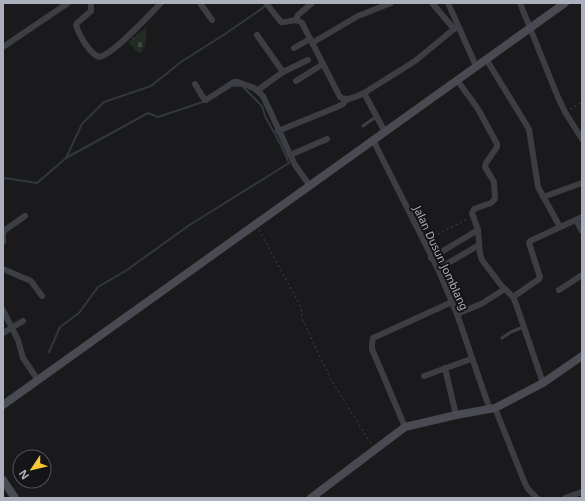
<svg xmlns="http://www.w3.org/2000/svg" width="585" height="501" font-family="'Noto Sans',sans-serif">
	<defs>
		<pattern id="cemetery-stones" width="16" height="16" patternUnits="userSpaceOnUse"><rect width="16" height="16" fill="#222b24"/><path d="M2 7V4a2 2 0 0 1 4 0v3zM10 15v-3a2 2 0 0 1 4 0v3z" fill="#3f4742"/></pattern>
	</defs>
	<rect width="100%" height="100%" fill="#1a1a1d"/>
	<path fill="url(#cemetery-stones)" d="M147,27L145,46L141,53L136,51L128,42Z"/>
	<g fill="none" stroke-linecap="round" stroke-linejoin="round">
		<g stroke="#2f3841" stroke-width="2">
			<path d="M66,158L148,113L158,117L206,101"/>
			<path d="M3,180L5,178L37,183L66,158L82,124L104,102L151,86L181,62L225,34L267,5"/>
			<path d="M49,352L60,327L79,313L98,287L127,270L188,226L289,163L282,147L265,116L262,106L242,86H232"/>
		</g>
		<g stroke="#414249" stroke-width="1" stroke-dasharray="2 3" stroke-linecap="butt">
			<path d="M570,109L582,102"/>
			<path d="M259,230L301,307L302,318L330,378L371,444"/>
			<path d="M429,239L467,219"/>
		</g>
		<g stroke="#3d3d44" stroke-width="3">
			<path d="M363,126L377,116"/>
			<path d="M502,338L511,332L523,327"/>
		</g>
		<g stroke="#3d3d44" stroke-width="6">
			<path d="M91,3V11L77,23L76,25C79,35 89,53 99,57C112,56 150,14 161,3"/>
			<path d="M200,3L212,20"/>
			<path d="M266,3L281,22C289,23 295,17 302,23L340,97C347,102 357,96 364,93L385,132"/>
			<path d="M432,3L454,29"/>
			<path d="M448,3L476,66"/>
			<path d="M520,3L557,95L565,112L582,139"/>
			<path d="M296,20L298,15L312,3"/>
			<path d="M257,35L283,72"/>
			<path d="M312,43L358,16L391,3"/>
			<path d="M3,47L68,3"/>
			<path d="M294,48L310,39"/>
			<path d="M486,59L529,129L538,187L560,227"/>
			<path d="M457,80L478,109L497,144V147L486,163L485,167L494,182L495,199L491,203L474,209L472,213L478,230L480,254L482,260L501,285L513,297L516,304L543,383"/>
			<path d="M296,81L323,64"/>
			<path d="M195,84L204,99L206,100L234,82H238L254,88L263,96L295,165L310,186"/>
			<path d="M258,90L283,72L308,60"/>
			<path d="M364,93L415,61L454,29L458,27"/>
			<path d="M278,131L337,107L343,104L346,100"/>
			<path d="M373,140L438,269L457,314L490,410"/>
			<path d="M290,155L327,139"/>
			<path d="M543,197L582,183"/>
			<path d="M576,220L582,231"/>
			<path d="M3,242V233L5,230L25,216"/>
			<path d="M431,258L478,230"/>
			<path d="M3,269L31,281L42,296"/>
			<path d="M438,269L479,245"/>
			<path d="M559,290L582,275"/>
			<path d="M513,297L539,279L540,277L529,243L530,241L582,217"/>
			<path d="M3,310L18,340L23,358L38,380"/>
			<path d="M457,314L481,304L505,289"/>
			<path d="M3,333L23,321"/>
			<path d="M445,368L456,415"/>
			<path d="M424,376L471,359"/>
			<path d="M495,408L524,481L528,489L537,498"/>
			<path d="M405,427L372,349V343L373,338L452,302"/>
			<path d="M565,498L582,492"/>
		</g>
		<g stroke="#494a52" stroke-width="8">
			<path d="M3,405L565,3"/>
			<path d="M3,480L15,498"/>
			<path d="M311,498L405,427L456,415L495,408L543,383L582,356"/>
		</g>
	</g>
	<g text-anchor="middle" stroke-width="4" stroke-linejoin="round" paint-order="stroke">
		<g font-size="11" fill="#acb0bc" stroke="#151518">
			<text transform="translate(441 258) rotate(65)" y="4">Jalan Dusun Jomblang</text>
		</g>
	</g>
	<rect width="585" height="501" fill="none" stroke="#acb0bc" stroke-width="8"/>
	<g transform="translate(32 469) rotate(235)"><circle r="19" fill="#151518" stroke="#51535a"/>
	<path d="M0-3L7 15L0 10L-7 15Z" fill="#f8c837"/>
	<text y="-6" font-size="11" font-weight="bold" text-anchor="middle" fill="#acb0bc">N</text>
	</g>
</svg>
